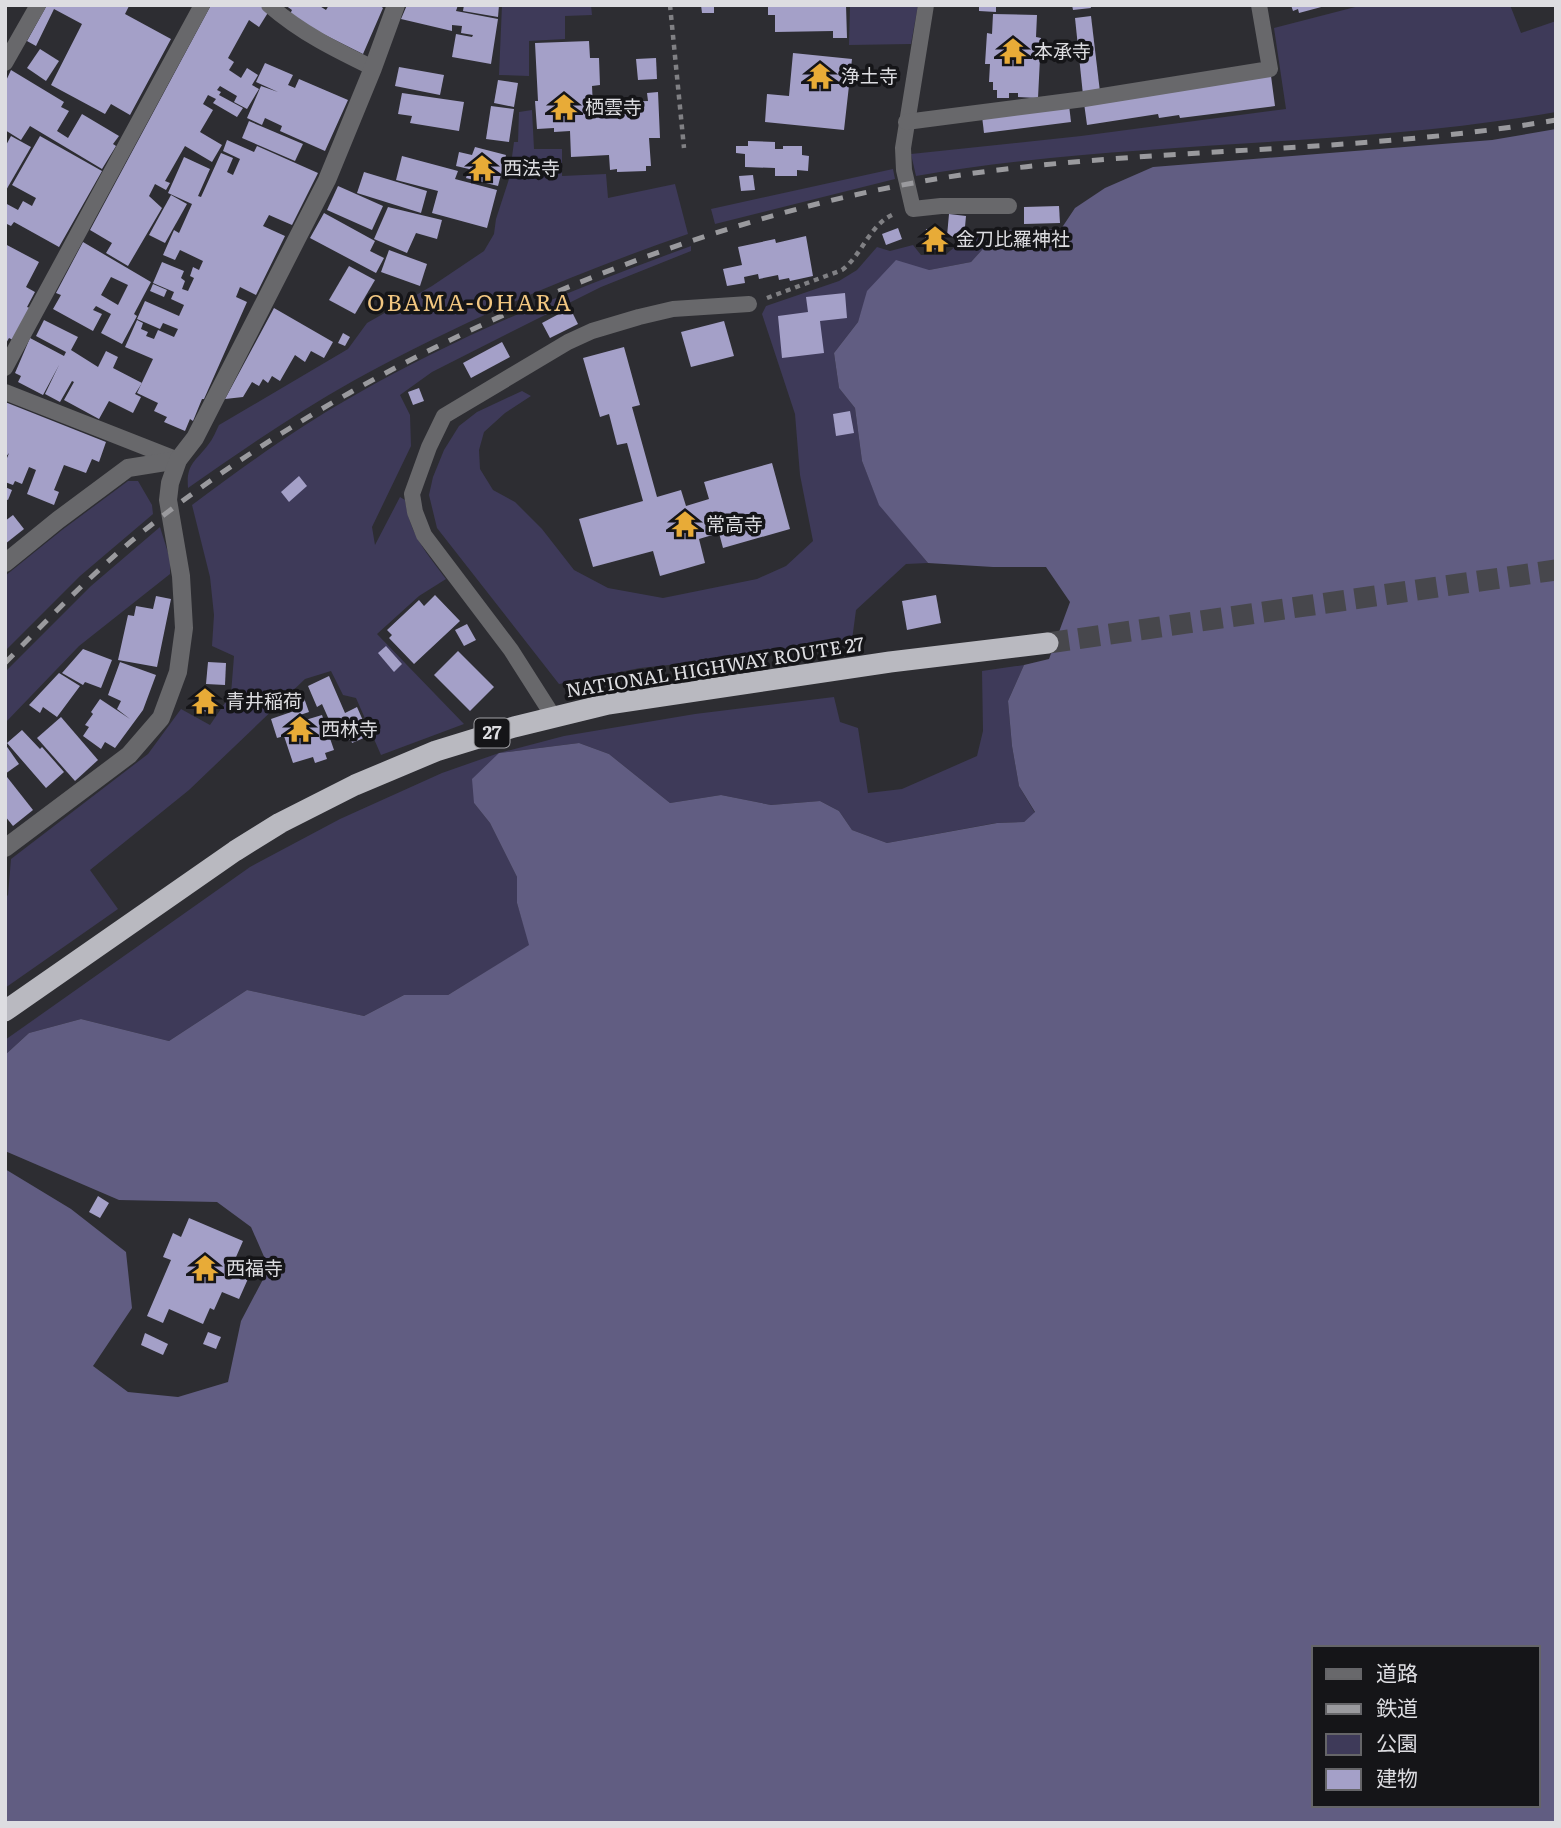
<svg xmlns="http://www.w3.org/2000/svg" width="1561" height="1828" font-family="Literata,'Noto Sans JP',serif">
	<rect width="100%" height="100%" fill="#2d2d32"/>
	<g fill="#3e3a59">
		<path d="M502,5H591L592,15L565,16V39L529,41V76L499,75Z"/>
		<path d="M850,5H918L911,44L849,45Z"/>
		<path d="M1363,5H1510L1521,33L1556,21V112C1344,149 1127,139 916,176L911,154L1081,136L1286,109L1274,28Z"/>
		<path d="M532,110L534,149H562V176L606,174L608,198L675,184L688,234C572,274 460,322 353,381C296,413 241,451 188,488C186,464 195,462 208,445C213,439 216,431 219,425L348,349L367,323L432,286L484,251L494,234L496,219L509,179L514,142H518L519,112Z"/>
		<path d="M893,169L895,179L715,224L711,209Z"/>
		<path d="M1000,230L971,262L929,270L868,291L858,322L834,353L839,388L855,408L862,461L879,504L928,563L906,564L856,610L852,640L745,657L640,668L559,684L437,528L429,495L433,477L444,450L459,426L477,412L522,391L531,396L505,413L484,432L479,450L480,469L493,490L515,502L542,529L574,570L608,588L663,598L757,579L786,566L813,541L800,475L795,414L762,314L766,306L839,281L857,270L877,247L890,251L913,245L921,255H946C959,240 980,238 1000,230Z"/>
		<path d="M691,246V251L601,287L525,325L432,372L400,395L410,415L411,446L372,527L375,545L400,497L405,500C410,535 426,552 446,579L419,596L377,634L464,724L381,755L356,698L343,695L331,671L305,679L189,790L90,870L118,909L5,988V898L8,895L11,859L148,754L181,709L210,725L231,694L234,656L212,646L214,615L210,577L192,505C244,466 298,427 355,395C461,334 576,288 691,246Z"/>
		<path d="M128,481H138L152,505L153,514L80,576L5,651V576L62,530Z"/>
		<path d="M160,527L170,559V574L79,646L5,723V672L91,586Z"/>
		<path d="M1024,665L1008,701L1012,746L1019,786L1035,813L1024,822L996,823L887,843L852,830L839,811L820,801L771,805L721,795L670,803L609,754L579,743L499,753L474,803L490,823L517,877V903L530,945L448,995H404L364,1016L247,990L169,1041L81,1019L29,1033L5,1055V1040L250,867L340,819L442,773L499,753L564,736L695,714L834,697L840,722L858,728L868,793L902,789L977,756L983,731L982,671Z"/>
	</g>
	<path fill="#615d82" fill-rule="evenodd" d="M1556,129V1823H5V1169L71,1209L126,1252L132,1308L93,1366L128,1392L178,1397L228,1382L241,1321L269,1268L251,1227L217,1202L119,1200L5,1151V1055L29,1033L81,1019L169,1041L247,990L364,1016L404,995H448L529,945L517,903V877L490,823L474,803L472,779L499,753L579,743L609,754L670,803L721,795L771,805L820,801L839,811L852,830L887,843L997,823L1024,822L1035,812L1019,786L1012,746L1008,701L1024,665L1049,659L1070,602L1046,567H993L928,563L879,505L862,461L855,408L839,388L834,353L858,322L867,291L896,260L929,270L971,262L1000,230L1061,229L1075,208L1105,188L1153,167L1492,140ZM1314,1648H1538V1805H1314Z"/>
	<g fill="#a4a0c8" fill-rule="evenodd">
		<path d="M47,5H127L129,6L125,14L171,39L130,115L111,104L105,114L51,85L82,24L54,9L36,46L27,41Z"/>
		<path d="M211,5H260L269,11L259,27L249,20L228,58L234,62L229,70L241,78L247,68L258,75L252,85L259,89L247,109L234,102L237,96L220,86L217,90L221,92L219,95L243,108L237,117L213,103L216,99L208,95L203,104L213,110L200,132L222,145L212,162L185,146L165,181L170,183L166,190L155,184L149,196L162,208L128,266L106,253L112,243L90,230Z"/>
		<path d="M285,5H318L326,10L329,5H379L383,8L363,54L319,32L290,14L292,10Z"/>
		<path d="M407,5H458L456,11L498,19L491,64L452,57L456,34L472,37L473,35L461,33L462,26L452,25V31L401,19Z"/>
		<path d="M464,5H499L498,17L463,11Z"/>
		<path d="M701,5H714V13H702Z"/>
		<path d="M768,5H846L847,38H833V31L775,32V15H768Z"/>
		<path d="M979,5H996V12L979,11Z"/>
		<path d="M1072,5H1090L1091,8L1073,10Z"/>
		<path d="M1291,5H1325V6L1299,13L1298,9L1293,11Z"/>
		<path d="M993,14L1037,15L1036,37L1041,38L1038,98L1018,97V93H1009V98H997V90H993V82H989L990,64H985L987,33L992,34Z"/>
		<path d="M1091,16L1100,92L1083,95L1075,18Z"/>
		<path d="M589,41L590,58H599L600,85L592,86L593,108L622,106V102L648,101L647,93L658,92L660,138H649L651,166H646V171L617,172V169L610,170L609,155L571,157L570,131L554,132V128L537,129L535,101H538L535,43Z"/>
		<path d="M40,49L59,61L46,81L27,68Z"/>
		<path d="M793,53L852,59L844,130L765,122L767,94L789,96Z"/>
		<path d="M656,58L657,79L638,80L636,59Z"/>
		<path d="M265,63L293,75L288,85L295,88L299,79L348,100L325,151L280,131L282,126L265,118L262,125L247,118L261,86L278,92L256,82Z"/>
		<path d="M399,67L444,75L440,95L395,86Z"/>
		<path d="M11,70L64,102L61,107L69,111L57,131L68,138L82,114L119,136L113,144L116,146L102,169L30,126L21,140L5,130V83Z"/>
		<path d="M1271,76L1275,106L1180,118L1179,115L1159,118L1158,114L1087,125L1084,103Z"/>
		<path d="M498,80L518,83L514,107L494,103Z"/>
		<path d="M402,93L464,102L459,131L410,123L412,116L398,114Z"/>
		<path d="M1069,105L1071,122L984,133L982,116Z"/>
		<path d="M491,106L514,109L509,142L486,139Z"/>
		<path d="M249,121L303,144L295,161L242,138Z"/>
		<path d="M11,136L31,147L5,192V147Z"/>
		<path d="M40,136L102,171L59,247L14,222L11,226L5,223V203L18,210L23,201L32,206L36,198L12,185Z"/>
		<path d="M227,140L254,152L257,146L318,173L292,225L269,215L263,226L285,236L256,295L240,287L236,297L247,302L204,399H202L193,421L190,419L185,431L164,422L167,417L154,411L158,403L137,393L153,359L125,347L137,320L143,323L141,329L148,332L146,336L154,339L158,330L174,337L178,329L163,323L160,329L137,319L145,301L179,316L184,305L171,299L174,292L153,283L162,262L184,271L181,278L185,281L182,289L188,291L194,278L190,276L193,267L199,270L203,261L180,250L175,260L163,255L174,230L179,233L192,204L168,193L184,157L210,169L198,196L201,197L221,153L233,158L227,172L233,175L240,159L223,151Z"/>
		<path d="M748,141L775,142V149H783V146H802V155L809,156L808,171L797,170V176H775V168L745,167V154L736,153V146H748Z"/>
		<path d="M475,147L506,155L498,186L466,178L469,169L456,166L459,152L472,155Z"/>
		<path d="M402,156L458,171L455,179L497,190L487,228L432,213L438,191L396,180Z"/>
		<path d="M364,172L427,191L421,213L357,193Z"/>
		<path d="M753,175L755,190L741,191L739,176Z"/>
		<path d="M338,186L383,206L372,230L327,210Z"/>
		<path d="M171,195L187,204L165,243L149,235Z"/>
		<path d="M1059,206L1060,223L1024,224V207Z"/>
		<path d="M388,207L442,220L437,239L416,233L407,253L374,239Z"/>
		<path d="M324,213L375,241L370,251L384,258L376,273L310,238Z"/>
		<path d="M949,214L966,216L964,238L947,236Z"/>
		<path d="M898,228L902,239L886,245L882,234Z"/>
		<path d="M926,229L944,230L943,250L925,249Z"/>
		<path d="M806,236L813,276L790,281L789,278L779,280L778,275L759,279L758,274L744,277L745,283L727,286L723,269L742,265L738,247L775,239L776,243Z"/>
		<path d="M83,242L151,282L134,314L137,316L122,344L101,333L111,314L96,306L93,310L102,314L93,331L53,309L61,295L56,293ZM111,277L128,285L118,305L101,295Z"/>
		<path d="M5,244L39,262L26,287L35,292L27,307L30,308L13,340L9,338L5,345Z"/>
		<path d="M389,250L427,264L420,286L381,272Z"/>
		<path d="M349,266L375,280L355,314L329,300Z"/>
		<path d="M153,284L167,290L164,297L150,291Z"/>
		<path d="M845,293L847,318L820,321L824,353L782,358L778,316L808,312L806,297Z"/>
		<path d="M274,308L333,342L324,358L311,351L305,362L295,355L280,381L272,376L268,383L263,379L259,386L252,382L243,397L225,399Z"/>
		<path d="M570,308L578,324L550,338L542,323Z"/>
		<path d="M44,320L78,337L71,350L98,367L106,351L118,357L113,368L142,383L135,394L141,397L133,413L109,401L99,419L64,400L74,382L72,381L60,402L45,394L59,365L43,395L18,382L21,376L15,373L30,338L64,356L66,352L36,336Z"/>
		<path d="M724,321L734,356L691,367L681,332Z"/>
		<path d="M343,333L350,337L345,346L338,343Z"/>
		<path d="M502,342L510,357L471,378L463,363Z"/>
		<path d="M624,347L640,405L632,407L657,497L681,490L686,506L709,499L704,482L772,463L790,529L723,548L719,533L699,539L705,563L660,576L653,551L593,567L579,519L643,501L627,443L617,445L609,414L600,417L583,358Z"/>
		<path d="M419,388L424,401L413,405L408,392Z"/>
		<path d="M5,402L106,442L99,462L92,459L86,473L64,465L54,490L59,492L54,505L27,494L36,470L29,467L22,484L15,481L13,485L5,482V463L9,453L5,458Z"/>
		<path d="M850,411L854,433L836,436L833,414Z"/>
		<path d="M299,476L307,486L289,502L281,492Z"/>
		<path d="M5,487L12,490L8,500L5,499Z"/>
		<path d="M13,515L24,529L5,544V521Z"/>
		<path d="M435,595L460,621L414,664L389,638L392,635L387,630L419,600L424,606Z"/>
		<path d="M936,595L941,623L907,630L902,601Z"/>
		<path d="M156,596L171,599L157,667L118,660L128,615L134,616L136,606L153,609Z"/>
		<path d="M467,624L476,640L464,646L455,630Z"/>
		<path d="M386,646L402,664L394,672L378,653Z"/>
		<path d="M83,649L112,660L101,688L85,682L83,685L62,673Z"/>
		<path d="M458,651L494,687L470,711L434,675Z"/>
		<path d="M120,662L156,675L143,710L115,748L105,742L101,749L83,736L89,727L85,725L93,714L91,712L100,699L130,719L117,709L121,701L108,695Z"/>
		<path d="M208,662L226,663L225,685L206,684Z"/>
		<path d="M59,673L80,686L57,717L43,707L40,713L29,705Z"/>
		<path d="M329,676L345,713L357,707L368,732L364,734L366,737L352,743L351,739L347,741L338,719L330,722L322,704L317,707L308,686Z"/>
		<path d="M204,690L214,694L206,712L196,708Z"/>
		<path d="M304,698L309,712L300,715L302,721L322,715L334,750L325,753L327,759L315,763L313,757L293,763L284,736L277,738L271,719L297,710L294,701Z"/>
		<path d="M61,717L98,760L75,781L37,738Z"/>
		<path d="M22,730L40,749L42,747L64,772L46,788L7,743Z"/>
		<path d="M5,744L19,764L5,774Z"/>
		<path d="M7,777L33,810L13,826L5,816V778Z"/>
		<path d="M98,1196L109,1203L100,1218L89,1212Z"/>
		<path d="M189,1218L243,1241L233,1264L251,1272L239,1299L222,1292L214,1310L210,1308L203,1324L169,1309L163,1323L147,1316L171,1260L163,1257L173,1233L181,1237Z"/>
		<path d="M208,1332L221,1337L216,1349L203,1344Z"/>
		<path d="M145,1333L168,1344L163,1355L141,1345Z"/>
	</g>
	<g fill="none" stroke-linecap="round" stroke-linejoin="round">
		<path stroke="#47474c" stroke-width="21" stroke-dasharray="21 10" stroke-linecap="butt" d="M1048,643L1556,570"/>
		<g stroke="#808084" stroke-width="4.5" stroke-dasharray="5 5" stroke-linecap="butt">
			<path d="M670,5L684,148"/>
			<path d="M767,298L842,270C862,255 869,226 892,215"/>
		</g>
		<g stroke="#68686b" stroke-width="16">
			<path d="M269,5C301,33 336,50 373,68"/>
			<path d="M926,5L903,148L904,170L913,209L941,206H1009"/>
			<path d="M5,63L38,5"/>
			<path d="M906,122L1084,99L1270,69L1259,5"/>
			<path d="M5,368L202,5"/>
			<path d="M5,392L178,460"/>
			<path d="M553,716L511,650L424,535L415,512L412,494L429,447L444,416L568,342L592,331L639,317L673,309L749,304"/>
		</g>
		<g stroke="#68686b" stroke-width="18">
			<path d="M5,563L58,520L128,468L178,460"/>
			<path d="M5,848L129,755L161,718L178,672L184,628L181,576L168,500L170,483L178,460L195,438L327,180L373,68L396,5"/>
		</g>
		<path stroke="#b9b9c0" stroke-width="21" d="M5,1011L235,851L280,823L355,785L436,751L514,727L608,704L890,662L1048,643"/>
		<path stroke="#9a9a9e" stroke-width="5" stroke-dasharray="12 12" stroke-linecap="butt" d="M5,663C55,612 104,561 160,518C273,431 396,362 526,305C677,239 834,190 998,170C1183,147 1371,152 1556,120"/>
	</g>
	<defs>
		<symbol id="temple-bare" viewBox="-9 -9 18 18"><path d="M0-6L5-2H3V0L6.5 2.5H4V6H1.5V3h-3V6H-4V2.5H-6.5L-3 0V-2H-5Z" fill="#e8ab37" stroke="#151518" stroke-width="2.5" paint-order="stroke"/></symbol>
	</defs>
	<g fill-rule="evenodd">
		<use href="#temple-bare" x="994" y="32" width="38" height="38"/>
		<use href="#temple-bare" x="801" y="57" width="38" height="38"/>
		<use href="#temple-bare" x="545" y="88" width="38" height="38"/>
		<use href="#temple-bare" x="463" y="149" width="38" height="38"/>
		<use href="#temple-bare" x="916" y="220" width="38" height="38"/>
		<use href="#temple-bare" x="666" y="505" width="38" height="38"/>
		<use href="#temple-bare" x="186" y="682" width="38" height="38"/>
		<use href="#temple-bare" x="281" y="710" width="38" height="38"/>
		<use href="#temple-bare" x="186" y="1249" width="38" height="38"/>
	</g>
	<g text-anchor="middle" stroke-width="7" stroke-linejoin="round" paint-order="stroke">
		<rect fill="#151518" stroke="#a1a1a5" stroke-width="2" x="474.5" y="718.5" width="35" height="29" rx="5"/>
		<g font-size="18" font-weight="bold" fill="#dddde1">
			<text x="492" y="739">27</text>
		</g>
		<g font-size="19" fill="#dddde1" stroke="#151518" text-anchor="start">
			<text x="1034" y="58">本承寺</text>
			<text x="841" y="83">浄土寺</text>
			<text x="585" y="114">栖雲寺</text>
			<text x="503" y="175">西法寺</text>
			<text x="956" y="246">金刀比羅神社</text>
			<text x="706" y="531">常高寺</text>
			<text x="226" y="708">青井稲荷</text>
			<text x="321" y="736">西林寺</text>
			<text x="226" y="1275">西福寺</text>
		</g>
		<g font-size="19" fill="#dddde1" stroke="#151518">
			<text transform="translate(715 667) rotate(-9)" y="7">NATIONAL HIGHWAY ROUTE 27</text>
		</g>
		<g font-size="23" letter-spacing="2" fill="#f1c681" stroke="#151518">
			<text x="470" y="311">OBAMA-OHARA</text>
		</g>
	</g>
	<rect width="1561" height="1828" fill="none" stroke="#dddde1" stroke-width="14"/>
	<rect x="1312" y="1646" width="228" height="161" fill="#151518" stroke="#656568" stroke-width="2"/>
	<rect x="1326" y="1669" width="35" height="10" fill="#68686b" stroke="#656568" stroke-width="2"/>
	<text x="1376" y="1681" font-size="21" fill="#dddde1">道路</text>
	<rect x="1326" y="1704" width="35" height="10" fill="#9a9a9e" stroke="#656568" stroke-width="2"/>
	<text x="1376" y="1716" font-size="21" fill="#dddde1">鉄道</text>
	<rect x="1326" y="1734" width="35" height="21" fill="#3e3a59" stroke="#656568" stroke-width="2"/>
	<text x="1376" y="1751" font-size="21" fill="#dddde1">公園</text>
	<rect x="1326" y="1769" width="35" height="21" fill="#a4a0c8" stroke="#656568" stroke-width="2"/>
	<text x="1376" y="1786" font-size="21" fill="#dddde1">建物</text>
</svg>
